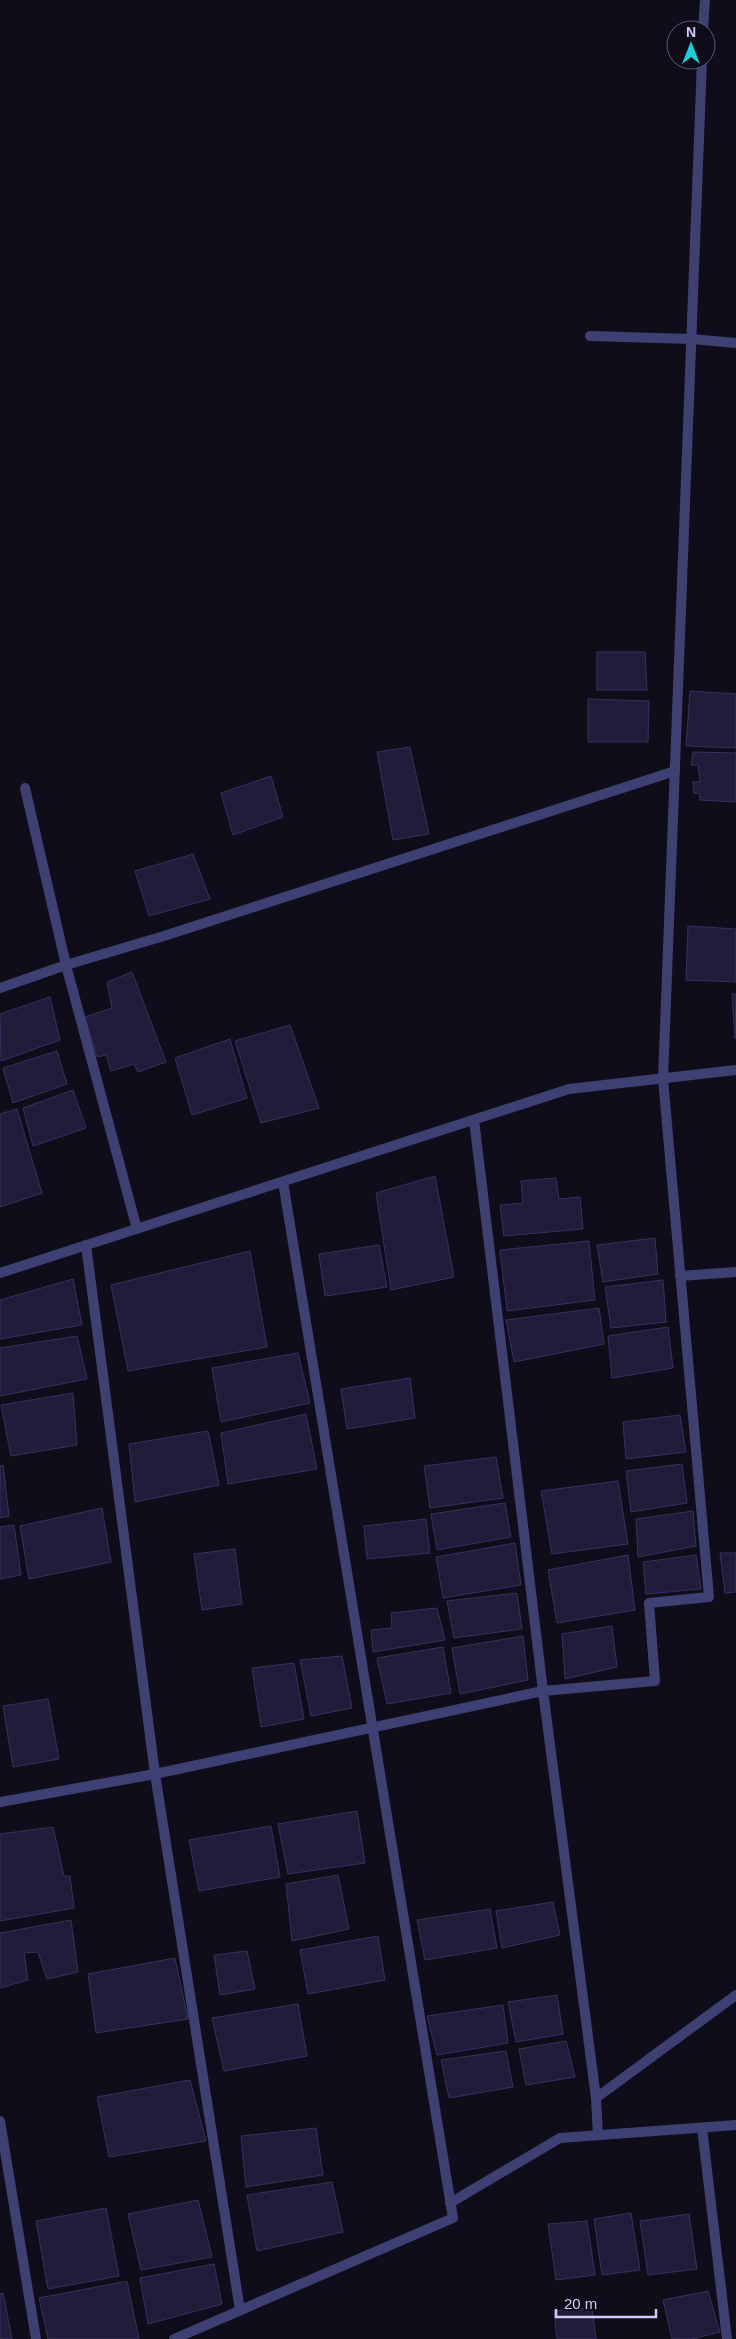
<svg xmlns="http://www.w3.org/2000/svg" width="736" height="2339" font-family="Helvetica,sans-serif">
	<rect width="100%" height="100%" fill="#0f0d1a"/>
	<g fill="#201c39" stroke="#373162">
		<path d="M597,652H645L647,690H597Z"/>
		<path d="M690,691L736,694V748L686,746Z"/>
		<path d="M588,699L649,701L648,742H588Z"/>
		<path d="M410,747L429,834L393,840L377,752Z"/>
		<path d="M693,752L736,753V802L700,800V794L694,793L693,782H700L698,765H691Z"/>
		<path d="M271,776L283,817L233,835L221,793Z"/>
		<path d="M193,854L210,899L149,916L135,871Z"/>
		<path d="M688,926L736,929V982L686,980Z"/>
		<path d="M132,972L166,1062L138,1072L134,1064L111,1071L106,1055L97,1057L85,1017L112,1008L107,982Z"/>
		<path d="M732,994H736L735,1039Z"/>
		<path d="M50,997L60,1040L1,1061L0,1014Z"/>
		<path d="M290,1025L319,1108L261,1123L235,1041Z"/>
		<path d="M230,1039L247,1098L192,1115L175,1058Z"/>
		<path d="M57,1051L67,1084L13,1103L3,1068Z"/>
		<path d="M73,1090L86,1128L33,1146L23,1108Z"/>
		<path d="M17,1109L42,1193L0,1207V1114Z"/>
		<path d="M435,1176L454,1277L391,1290L376,1193Z"/>
		<path d="M556,1178L559,1199L580,1197L583,1229L504,1236L500,1205L523,1203L521,1181Z"/>
		<path d="M655,1238L658,1274L603,1282L597,1245Z"/>
		<path d="M589,1241L595,1300L507,1311L500,1250Z"/>
		<path d="M379,1245L387,1287L325,1296L319,1254Z"/>
		<path d="M250,1251L267,1347L128,1371L111,1285Z"/>
		<path d="M73,1279L82,1325L0,1339V1300Z"/>
		<path d="M663,1280L666,1322L611,1328L605,1287Z"/>
		<path d="M599,1308L604,1344L514,1362L506,1320Z"/>
		<path d="M668,1327L673,1368L612,1378L608,1336Z"/>
		<path d="M77,1336L87,1379L0,1396V1348Z"/>
		<path d="M298,1353L310,1403L221,1422L212,1368Z"/>
		<path d="M410,1378L415,1418L347,1429L341,1389Z"/>
		<path d="M73,1393L77,1445L11,1456L1,1405Z"/>
		<path d="M306,1414L317,1469L228,1484L221,1433Z"/>
		<path d="M680,1415L686,1452L626,1459L623,1422Z"/>
		<path d="M208,1431L219,1485L135,1502L129,1444Z"/>
		<path d="M496,1457L503,1498L430,1508L424,1466Z"/>
		<path d="M682,1464L687,1503L631,1512L626,1471Z"/>
		<path d="M3,1465L9,1516L0,1518V1466Z"/>
		<path d="M618,1481L628,1544L552,1554L541,1491Z"/>
		<path d="M505,1503L511,1537L437,1550L431,1514Z"/>
		<path d="M102,1508L111,1562L29,1579L20,1526Z"/>
		<path d="M693,1511L696,1546L638,1557L636,1519Z"/>
		<path d="M426,1519L430,1553L367,1559L364,1526Z"/>
		<path d="M14,1525L21,1575L0,1579V1527Z"/>
		<path d="M515,1543L521,1585L443,1598L436,1557Z"/>
		<path d="M235,1549L242,1604L202,1610L194,1554Z"/>
		<path d="M720,1553H736V1592L725,1593Z"/>
		<path d="M628,1555L635,1610L557,1623L548,1570Z"/>
		<path d="M696,1555L701,1589L646,1594L643,1562Z"/>
		<path d="M517,1593L522,1629L454,1638L447,1601Z"/>
		<path d="M437,1608L445,1640L373,1652L371,1630L392,1628L391,1613Z"/>
		<path d="M612,1626L617,1667L565,1679L562,1634Z"/>
		<path d="M523,1636L528,1680L460,1694L452,1648Z"/>
		<path d="M443,1647L451,1693L387,1704L377,1658Z"/>
		<path d="M342,1656L352,1708L311,1716L300,1660Z"/>
		<path d="M294,1663L304,1719L261,1727L252,1668Z"/>
		<path d="M48,1699L59,1759L13,1767L3,1706Z"/>
		<path d="M357,1811L365,1863L288,1874L278,1824Z"/>
		<path d="M271,1826L280,1877L199,1891L189,1840Z"/>
		<path d="M53,1827L64,1876H70L74,1908L0,1921V1834Z"/>
		<path d="M338,1875L349,1929L292,1941L286,1884Z"/>
		<path d="M553,1902L560,1935L502,1948L496,1911Z"/>
		<path d="M490,1909L497,1948L425,1960L417,1920Z"/>
		<path d="M71,1920L78,1972L47,1979L38,1952L24,1953L28,1980L0,1988V1933Z"/>
		<path d="M378,1936L385,1980L308,1994L300,1950Z"/>
		<path d="M247,1951L255,1989L220,1995L214,1955Z"/>
		<path d="M175,1958L188,2019L96,2033L88,1974Z"/>
		<path d="M557,1995L563,2034L516,2042L508,2002Z"/>
		<path d="M298,2004L307,2056L224,2071L212,2018Z"/>
		<path d="M503,2005L508,2043L437,2055L427,2016Z"/>
		<path d="M566,2041L575,2077L526,2085L519,2049Z"/>
		<path d="M506,2051L513,2087L449,2098L441,2060Z"/>
		<path d="M190,2080L206,2141L109,2157L97,2097Z"/>
		<path d="M316,2128L323,2175L246,2187L241,2136Z"/>
		<path d="M332,2182L343,2232L257,2251L247,2195Z"/>
		<path d="M198,2200L212,2257L141,2270L128,2214Z"/>
		<path d="M106,2208L119,2276L48,2289L36,2221Z"/>
		<path d="M631,2213L640,2270L602,2275L594,2219Z"/>
		<path d="M689,2214L697,2269L648,2275L640,2221Z"/>
		<path d="M587,2221L595,2275L556,2280L548,2224Z"/>
		<path d="M214,2264L222,2304L148,2324L140,2278Z"/>
		<path d="M127,2281L139,2339H48L39,2298Z"/>
		<path d="M708,2291L720,2332L692,2339H672L663,2300Z"/>
		<path d="M3,2293L12,2339H0V2294Z"/>
		<path d="M592,2308L596,2339H557L554,2311Z"/>
	</g>
	<g fill="none" stroke-linecap="round" stroke-linejoin="round">
		<g stroke="#3e4073" stroke-width="10">
			<path d="M703,30L705,0"/>
			<path d="M590,336L692,339L736,343"/>
			<path d="M25,788L66,965L137,1229"/>
			<path d="M0,988L66,965L164,936L675,771"/>
			<path d="M86,1245L155,1774L240,2310"/>
			<path d="M0,1273L569,1089L736,1070"/>
			<path d="M680,1276L736,1272"/>
			<path d="M0,1802L155,1774L543,1691L474,1120"/>
			<path d="M596,2098L736,1995"/>
			<path d="M0,2121L36,2339"/>
			<path d="M702,2128L727,2339"/>
			<path d="M598,2135L596,2098L543,1691L655,1681L649,1603L709,1597L663,1079L702,60"/>
			<path d="M450,2203L560,2138L736,2125"/>
			<path d="M174,2339L453,2218L283,1182"/>
		</g>
	</g>
	<g transform="translate(691 45)"><circle r="24" fill="#0f0d1a" stroke="#5c5a73"/>
	<path d="M0-4L9 19L0 12L-9 19Z" fill="#1ccfd5"/>
	<text y="-8" font-size="14" font-weight="bold" text-anchor="middle" fill="#cfcdf8">N</text>
	</g>
	<path d="M556 2309v8h100v-8" fill="none" stroke="#cfcdf8" stroke-width="2.5"/>
	<text x="564" y="2309" font-size="15" fill="#cfcdf8" stroke="#0f0d1a" stroke-width="4" paint-order="stroke">20 m</text>
</svg>
